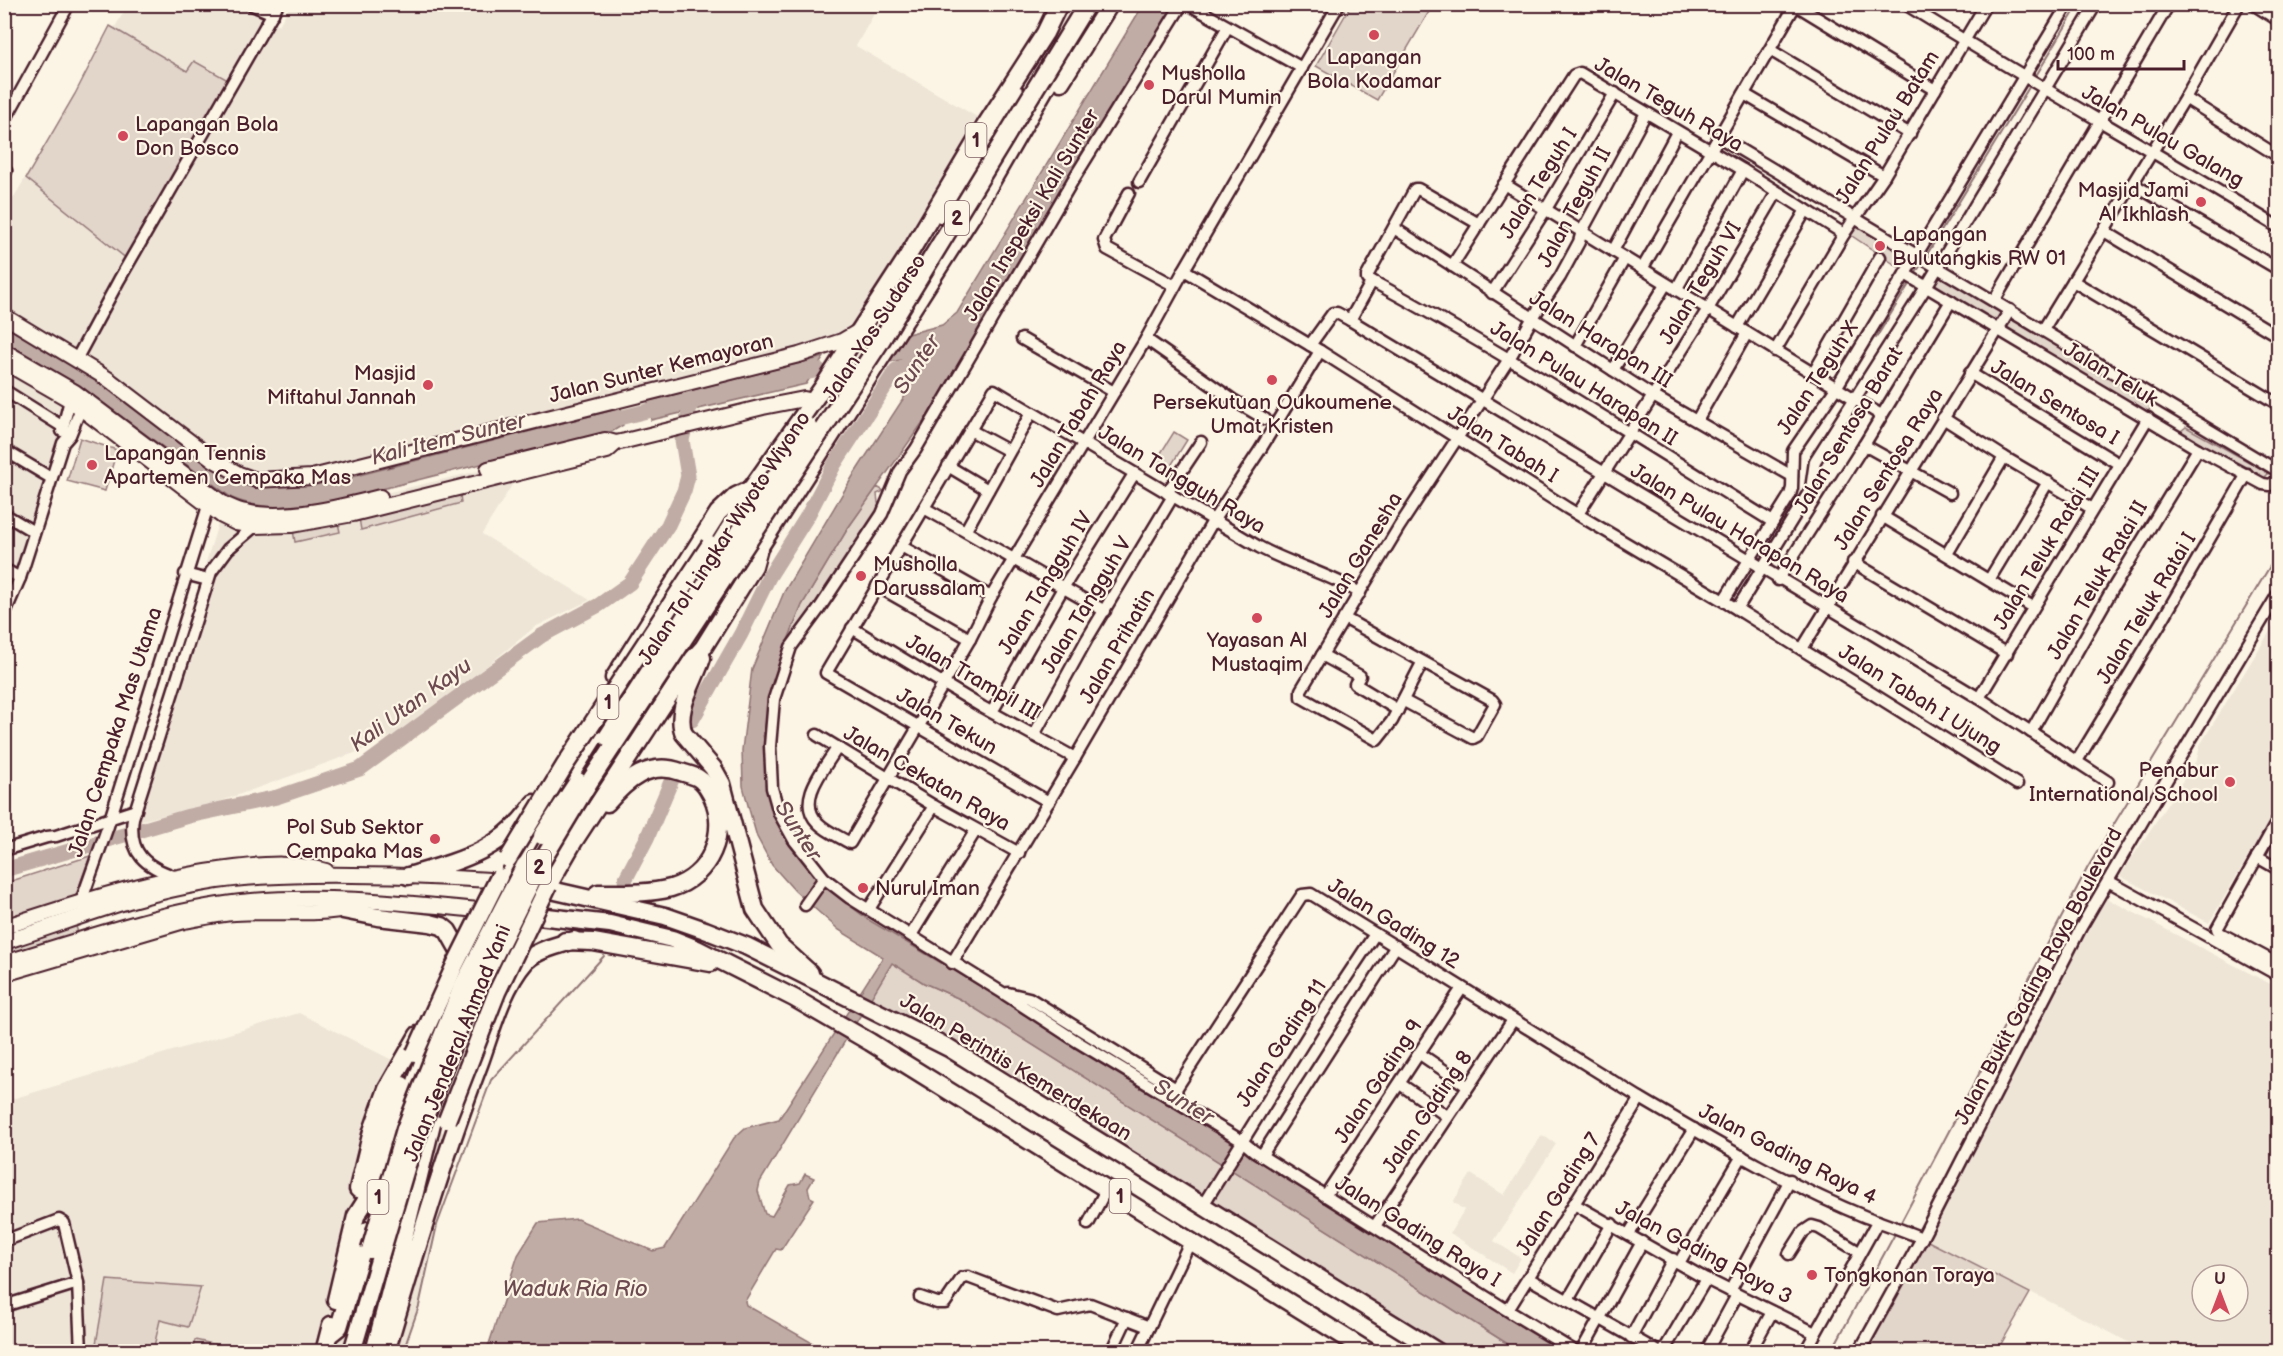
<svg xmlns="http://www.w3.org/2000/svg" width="2283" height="1356" font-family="'Balsamiq Sans',sans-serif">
	<rect width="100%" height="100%" fill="#fcf5e5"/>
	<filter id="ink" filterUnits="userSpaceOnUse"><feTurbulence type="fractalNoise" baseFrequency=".0167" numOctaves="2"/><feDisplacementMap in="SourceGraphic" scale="12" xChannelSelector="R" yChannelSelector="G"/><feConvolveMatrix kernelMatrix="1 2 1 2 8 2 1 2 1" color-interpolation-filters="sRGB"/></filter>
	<g filter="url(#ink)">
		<g fill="#eee5d7" fill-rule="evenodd">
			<path d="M291,4L879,5L856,46L977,117L864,326L848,338L312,477L248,478L86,360L44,499L5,607V212L128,5H246L279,25Z"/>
			<path d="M528,459L482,534L590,600L535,627L413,726L360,751L213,804L125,824L224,504L306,512Z"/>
			<path d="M2278,618V806L2209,923L2120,876L2197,759L2200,745Z"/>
			<path d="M2106,898L2278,988V1351H2145L2094,1324L1922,1238ZM2202,1275H2238V1311H2202Z"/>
			<path d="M299,1013L422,1075L451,1156L419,1306L403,1351L5,1352V1101Z"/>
			<path d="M1542,1135L1556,1144L1494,1241L1521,1258L1512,1273L1450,1233L1464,1210L1453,1202L1471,1174L1504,1195Z"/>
		</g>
		<g fill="#e2d5ca" stroke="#967a7a" stroke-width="1.5">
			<path d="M1351,5H1433L1377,100L1316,66Z"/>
			<path d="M110,26L187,71L194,61L228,80L127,259L26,178L75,94Z"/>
			<path d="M1855,224L1907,255L1900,268L1849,234Z"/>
			<path d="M1936,274L2003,311L1996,324L1931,285Z"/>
			<path d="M2010,317L2154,403L2147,413L2003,328Z"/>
			<path d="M2186,427L2269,473L2264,478L2176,435Z"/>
			<path d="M1174,432L1187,440L1167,472L1154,464Z"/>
			<path d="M80,438L117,450L105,491L67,481Z"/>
			<path d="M459,486L461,503L361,530L358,512L337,518L340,532L295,542L292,524L248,525L245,512L364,511Z"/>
			<path d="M877,487L884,491L877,494L878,503L887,502L819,609L791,647L774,699L770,746L772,788L779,813L786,826L794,840L824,878L850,897L1066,1033L1242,1141L1254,1151L1575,1351H1567L1173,1100L1073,1043L870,921L829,890L812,870L790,843L774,811L763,734L781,657L802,605L848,528Z"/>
			<path d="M90,856L75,898L5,918V883Z"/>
			<path d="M76,926L78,933L5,956V949Z"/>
			<path d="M892,962L924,983L960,999L1519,1351H1441L865,1005Z"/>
			<path d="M1922,1238L2030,1293L1997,1351L1860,1352Z"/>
			<path d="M107,1280L201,1287L188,1327L160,1320L153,1351H126L96,1344Z"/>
			<path d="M195,1340L244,1351H192Z"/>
		</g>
		<g fill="#c0aca5" stroke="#917474" stroke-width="1.5">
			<path d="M1143,5H1174L928,415L848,528L802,605L781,657L763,734L774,811L812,870L829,890L870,921L1173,1100L1567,1351H1519L960,999L924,983L892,963L760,1182L758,1191L765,1214L772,1216L790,1185L800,1183L805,1174L814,1178L808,1188L810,1197L814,1199L781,1250L776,1249L745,1301L746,1305L816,1345L820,1351L483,1352L489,1344L518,1255L538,1223L577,1219L653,1251L665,1248L734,1138L745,1128L779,1119L883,957L839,930L795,891L772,865L757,837L749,809L743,786L742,750L752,669L784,592L853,476L909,390L919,357L889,362L904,335L942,325L957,313Z"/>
			<path d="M5,324L89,373L239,482C273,489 306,485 340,480L621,408L623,425L613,431L334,501C300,506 264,512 232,498L79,385L5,342Z"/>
			<path d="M824,357L806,384L651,420L648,401Z"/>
		</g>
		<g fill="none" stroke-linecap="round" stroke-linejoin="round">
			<g stroke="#917474" stroke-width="2">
				<path d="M2034,79L2079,4"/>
				<path d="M1926,256L2031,84"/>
				<path d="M1914,276L1922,263"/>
				<path d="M1876,338L1911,281"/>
				<path d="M1900,1224L2088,867L2278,553"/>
				<path d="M403,1352L419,1306L437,1225L491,1080L604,956"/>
				<path d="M1831,1352L1896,1232"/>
			</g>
			<g stroke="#c0aca5" stroke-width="15">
				<path d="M796,375L819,370"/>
				<path d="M603,422L667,406"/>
				<path d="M692,720L741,634L769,577L808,515L834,465L896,370L937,351"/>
				<path d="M4,870L189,816L277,797L360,769L541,636L599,605L630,583L668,525L684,491L688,476L682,440L692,400"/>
				<path d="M625,880L647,838L673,777"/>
			</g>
			<defs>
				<g id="minor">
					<path d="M250,4L273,14"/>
					<path d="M1182,4L1073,180L916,449L900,471L882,514L819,609L791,647L774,699L770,746L772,788L779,813L794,840L824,878L850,898L1003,993L1078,1042L1242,1141L1254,1151L1502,1307L1576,1352"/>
					<path d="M1188,4L1302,68"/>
					<path d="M1905,4C2029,81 2155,152 2278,227"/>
					<path d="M2253,4L2278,20"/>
					<path d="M1796,5L1935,90"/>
					<path d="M1770,50L1910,134"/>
					<path d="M1744,94L1884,176"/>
					<path d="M2185,98L2278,156"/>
					<path d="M4,122L69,4"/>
					<path d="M1719,137L2278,471"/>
					<path d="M4,169L6,171L4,174"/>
					<path d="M1139,182L1227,28"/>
					<path d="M1504,184L1881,415"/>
					<path d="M2133,184L2278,269"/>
					<path d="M1129,193L1104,240L1107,249L1175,286"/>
					<path d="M1394,228L1653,396L1792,476"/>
					<path d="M2104,231L2278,336"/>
					<path d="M1613,251L1677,132"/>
					<path d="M1452,266L1574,75L1580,73L1743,170L1844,234"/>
					<path d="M1642,269L1796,4"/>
					<path d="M1184,270L1320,351L1567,508L1737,609L2017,784"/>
					<path d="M1905,274L2198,449L2263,484L2270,485L2278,480"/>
					<path d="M1372,281C1509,355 1640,440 1773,522"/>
					<path d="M2073,281L2278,404"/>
					<path d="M1676,290L1743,170"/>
					<path d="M1492,293L1546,209L1615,93"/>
					<path d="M1994,301L2169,4"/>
					<path d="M1350,320L1979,698L2108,782"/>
					<path d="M1737,327L1806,210"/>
					<path d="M2043,330L2185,98L2239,4"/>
					<path d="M1022,339L1114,392"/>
					<path d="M1146,339L1233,400L1265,419"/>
					<path d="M1310,345L1333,313H1337L1350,320L1372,281L1367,279V276L1415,189H1418L1479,224"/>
					<path d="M1575,346L1625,258"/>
					<path d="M1775,351L1844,234L1884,176L1986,4"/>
					<path d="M77,358L119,280L278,4"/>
					<path d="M1613,370L1666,284"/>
					<path d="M1970,373L2119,464"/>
					<path d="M1813,374L1880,257"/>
					<path d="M4,390L63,427"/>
					<path d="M1943,418L2004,457L2091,508"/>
					<path d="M1697,420L1747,333"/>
					<path d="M970,430L1009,451"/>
					<path d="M62,431L70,400"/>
					<path d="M1864,445L1950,493"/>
					<path d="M4,450L51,478"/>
					<path d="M948,466L988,490"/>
					<path d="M1167,493L1201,442"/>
					<path d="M924,508C984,541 1044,578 1105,611"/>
					<path d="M4,514L34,532"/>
					<path d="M1578,514L1708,309L1777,192"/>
					<path d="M1882,516L2033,607"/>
					<path d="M966,530L1031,413"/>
					<path d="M901,546L991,597"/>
					<path d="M1947,554L2004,457"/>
					<path d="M1853,562L2007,654"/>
					<path d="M4,569L20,578"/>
					<path d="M185,574L208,580"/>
					<path d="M1778,580L1864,445L1951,301"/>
					<path d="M1989,580L2048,482"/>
					<path d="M877,586L970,639"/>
					<path d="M1724,600L1790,495L1792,488L1793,451L1836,388L2068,4"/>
					<path d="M1737,609L1811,489L1815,461L1926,287L2096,4"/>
					<path d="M4,615L20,578L63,443L70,435L81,408"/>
					<path d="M1344,618L1492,700L1495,704L1477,736L1473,738L1404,701"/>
					<path d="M852,628L982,707L1075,758"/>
					<path d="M1802,649L2010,310"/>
					<path d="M1322,655L1360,676L1355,684L1398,710"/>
					<path d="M1422,663L1392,721L1377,740L1301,697V690L1399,527L1509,359L1532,319L1560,277L1579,242L1582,231L1646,113"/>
					<path d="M1979,698L2148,418"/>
					<path d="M992,712L1063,588L1134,474"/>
					<path d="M2031,732L2112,590L2198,449"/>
					<path d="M817,735L934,806L1019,853"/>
					<path d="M1034,735L1087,639L1173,496"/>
					<path d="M837,748C825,768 795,800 818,823C827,832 840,837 850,843L970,639L991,597L1146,339L1184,270L1339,4"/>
					<path d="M2077,761L2163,619L2247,474"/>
					<path d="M1049,802L826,673L994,390L1259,547C1292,565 1328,573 1360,593"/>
					<path d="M2278,820L2217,929L2220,933L2278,964"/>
					<path d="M4,850L47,837L56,836L136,810"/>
					<path d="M2257,857L2278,869"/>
					<path d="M177,877C145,867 128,853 133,818L211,572L228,549L255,526"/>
					<path d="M2108,881L2278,975"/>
					<path d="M81,902L108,826L208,506"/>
					<path d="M805,905L824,878"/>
					<path d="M869,909L934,806"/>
					<path d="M911,935L976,830"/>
					<path d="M952,963L1075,758L1213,521L1260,450L1320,351"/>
					<path d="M1008,993L1029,998L1176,1089L1177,1095"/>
					<path d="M1420,1054L1467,1086"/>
					<path d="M1400,1084L1447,1116"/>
					<path d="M1170,1098L1302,895L1311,894L1640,1098C1712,1140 1789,1186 1866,1217C1885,1224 1903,1230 1922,1238"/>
					<path d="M1262,1155L1396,946"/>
					<path d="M1325,1196L1462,988"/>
					<path d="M1574,1204L1706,1279L1815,1333"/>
					<path d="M1203,1205L1312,1029L1375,934"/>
					<path d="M1088,1224L1107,1188"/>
					<path d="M1375,1226L1513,1020"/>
					<path d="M1629,1234L1694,1129"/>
					<path d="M4,1241L59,1220L64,1223L78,1283L81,1352"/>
					<path d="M1789,1254L1803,1232L1812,1226L1819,1228L1859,1252"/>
					<path d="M1679,1263L1742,1156"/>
					<path d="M1528,1278L1659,1352"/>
					<path d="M1730,1291L1790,1180"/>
					<path d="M920,1297L937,1303H945L962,1278L968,1277L1058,1311L1090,1304L1149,1327"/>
					<path d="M1568,1300L1612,1224"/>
					<path d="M4,1306L78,1283"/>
					<path d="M1508,1310L1640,1098"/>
					<path d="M1631,1337L1673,1259"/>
					<path d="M1111,1352L1127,1318"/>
					<path d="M1137,1352L1191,1240"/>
					<path d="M1581,1352L1642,1242"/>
					<path d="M1663,1352L1706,1279"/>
					<path d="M1706,1352L1737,1295"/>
					<path d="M1750,1352L1772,1312"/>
					<path d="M1805,1352L1878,1221"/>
					<path d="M1859,1352L1922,1238L2080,929L2173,769L2278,594"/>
				</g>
				<g id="major">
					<path d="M4,316L108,379L214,460L239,474L256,480L312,477L799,355L842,341L859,331"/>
					<path d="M4,351L75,392L224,504C231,507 238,511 246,512C285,521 341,507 380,497"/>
					<path d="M4,362L70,400L222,516L236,523L255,526L292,525L353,514L607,451L616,443L625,441L763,407L804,399L813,401"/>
					<path d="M488,469L605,440L616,443"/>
					<path d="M4,927C80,902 156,877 235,868C267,864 296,862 326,871"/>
					<path d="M4,942C71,921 136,894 205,883C240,877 275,876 310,875C375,874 441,877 506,881"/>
					<path d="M4,963C85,939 168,908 252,901C331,894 412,904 490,911"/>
					<path d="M4,974L184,921C201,918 218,914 235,913C271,910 316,916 351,908"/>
				</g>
				<g id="highway">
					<path d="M1061,82L1110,4"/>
					<path d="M944,216L1018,95"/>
					<path d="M707,564L740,511L751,489L823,387L906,259L985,126L1045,33L1059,4"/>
					<path d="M702,658C695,681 674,710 684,734L713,768L722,784L755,909L779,945L810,973"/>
					<path d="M614,678L718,513L736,496L751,489"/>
					<path d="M408,876C459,861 503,851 534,803"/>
					<path d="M516,882L665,916L705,930L746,946L949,1048L1438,1352"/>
					<path d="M548,886L574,841L693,659L703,648L754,566L759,548L971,217L1062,59"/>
					<path d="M598,893C622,893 648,894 671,888C710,877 729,832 712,796C708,789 705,782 698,778C693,775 686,774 681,772C649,760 627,780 607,803"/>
					<path d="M497,897L532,835L661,633"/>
					<path d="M343,910L378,917L430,923L442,926L448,931L465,961"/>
					<path d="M520,914L610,924L672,939L697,949L794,998L870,1042L1369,1352"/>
					<path d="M565,941L593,942L711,963"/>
					<path d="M403,1117L441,1014"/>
					<path d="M358,1189L372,1131L387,1089L418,1035"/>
					<path d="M400,1253L434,1115L487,986"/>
					<path d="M336,1300L356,1216L365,1202L402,1085"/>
					<path d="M329,1335L339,1327L368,1230"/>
					<path d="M324,1352L331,1325"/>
					<path d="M374,1352L403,1242"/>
					<path d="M386,1352C415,1254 444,1157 480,1062C491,1031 503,987 525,962C537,949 558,946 574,940"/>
				</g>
			</defs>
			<use href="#minor" stroke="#4a1f2b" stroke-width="15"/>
			<use href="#major" stroke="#4a1f2b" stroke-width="18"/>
			<use href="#highway" stroke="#4a1f2b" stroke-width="21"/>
			<use href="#minor" stroke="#fcf5e5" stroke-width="10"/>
			<use href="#major" stroke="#fcf5e5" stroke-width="14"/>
			<use href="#highway" stroke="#fcf5e5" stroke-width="16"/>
			<defs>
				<g id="highway-bridge">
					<path d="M607,737L808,426"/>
					<path d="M542,836L578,781"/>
					<path d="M508,859L565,765L710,545"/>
					<path d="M415,1053L455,965L499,877"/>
					<path d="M447,1120L497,992L548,886"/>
					<path d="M370,1250L405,1129L436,1051L462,987L525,865"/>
					<path d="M352,1352L407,1165L460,1025L539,866L590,781L879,344L1087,4"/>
				</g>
			</defs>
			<use href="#highway-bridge" stroke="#4a1f2b" stroke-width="21" stroke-linecap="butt"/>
			<use href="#highway-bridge" stroke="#fcf5e5" stroke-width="16"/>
		</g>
	</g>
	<g fill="#d1495b" stroke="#fcf5e5" stroke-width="2">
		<circle cx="1374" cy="35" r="6"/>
		<circle cx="1149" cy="85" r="6"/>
		<circle cx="123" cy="136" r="6"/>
		<circle cx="2201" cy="202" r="6"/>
		<circle cx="1880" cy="246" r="6"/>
		<circle cx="1272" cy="380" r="6"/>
		<circle cx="428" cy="385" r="6"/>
		<circle cx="92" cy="465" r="6"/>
		<circle cx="861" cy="576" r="6"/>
		<circle cx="1257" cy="618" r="6"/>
		<circle cx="2230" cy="782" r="6"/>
		<circle cx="435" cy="839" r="6"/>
		<circle cx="863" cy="888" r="6"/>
		<circle cx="1812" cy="1275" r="6"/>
	</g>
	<g text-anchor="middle" stroke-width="4.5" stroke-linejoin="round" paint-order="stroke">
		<g fill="#fcf5e5" stroke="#7f5f63" stroke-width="1.5">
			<rect x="965.5" y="123" width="21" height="34" rx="4.5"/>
			<rect x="945" y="201" width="24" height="34" rx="4.5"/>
			<rect x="597.5" y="685" width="21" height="34" rx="4.5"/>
			<rect x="527" y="850" width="24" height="34" rx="4.5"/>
			<rect x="1109.5" y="1179" width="21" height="34" rx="4.5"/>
			<rect x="367.5" y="1180" width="21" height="34" rx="4.5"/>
		</g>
		<g font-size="20" font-weight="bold" fill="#4a1f2b">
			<text x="976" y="147">1</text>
			<text x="957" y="225">2</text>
			<text x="608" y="709">1</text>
			<text x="539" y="874">2</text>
			<text x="1120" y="1203">1</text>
			<text x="378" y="1204">1</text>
		</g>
		<g font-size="21" fill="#4a1f2b" stroke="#fcf5e5" text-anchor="start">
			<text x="1374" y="64" text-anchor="middle">Lapangan<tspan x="1374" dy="24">Bola Kodamar</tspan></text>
			<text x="1161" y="80">Musholla<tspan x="1161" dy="24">Darul Mumin</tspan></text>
			<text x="135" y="131">Lapangan Bola<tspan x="135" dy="24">Don Bosco</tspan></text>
			<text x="2189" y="197" text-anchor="end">Masjid Jami<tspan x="2189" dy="24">Al Ikhlash</tspan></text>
			<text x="1892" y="241">Lapangan<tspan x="1892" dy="24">Bulutangkis RW 01</tspan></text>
			<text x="416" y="380" text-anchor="end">Masjid<tspan x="416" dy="24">Miftahul Jannah</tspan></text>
			<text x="1272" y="409" text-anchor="middle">Persekutuan Oukoumene<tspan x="1272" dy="24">Umat Kristen</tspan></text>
			<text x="104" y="460">Lapangan Tennis<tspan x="104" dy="24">Apartemen Cempaka Mas</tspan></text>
			<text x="873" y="571">Musholla<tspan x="873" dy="24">Darussalam</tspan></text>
			<text x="1257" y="647" text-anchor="middle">Yayasan Al<tspan x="1257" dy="24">Mustaqim</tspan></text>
			<text x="2218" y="777" text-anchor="end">Penabur<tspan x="2218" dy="24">International School</tspan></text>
			<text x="423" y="834" text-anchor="end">Pol Sub Sektor<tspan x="423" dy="24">Cempaka Mas</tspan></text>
			<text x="875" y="895">Nurul Iman</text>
			<text x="1824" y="1282">Tongkonan Toraya</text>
		</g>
		<g font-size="21" fill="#4a1f2b" stroke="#fcf5e5">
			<text transform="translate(1669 104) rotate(30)" y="7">Jalan Teguh Raya</text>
			<text transform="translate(1887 127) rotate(-58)" y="7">Jalan Pulau Batam</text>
			<text transform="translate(2163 136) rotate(30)" y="7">Jalan Pulau Galang</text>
			<text transform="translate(1538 183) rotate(-58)" y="7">Jalan Teguh I</text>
			<text transform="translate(1574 207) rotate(-62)" y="7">Jalan Teguh II</text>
			<text transform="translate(1031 215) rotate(-59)" y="7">Jalan Inspeksi Kali Sunter</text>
			<text transform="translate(1700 283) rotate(-59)" y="7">Jalan Teguh VI</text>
			<text transform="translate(874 328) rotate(-57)" y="7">Jalan Yos Sudarso</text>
			<text transform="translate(1601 339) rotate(32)" y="7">Jalan Harapan III</text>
			<text transform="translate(661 368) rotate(-14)" y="7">Jalan Sunter Kemayoran</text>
			<text transform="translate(2111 374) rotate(31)" y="7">Jalan Teluk</text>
			<text transform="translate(1817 378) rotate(-57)" y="7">Jalan Teguh X</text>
			<text transform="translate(1584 383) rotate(32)" y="7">Jalan Pulau Harapan II</text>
			<text transform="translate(2055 402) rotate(31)" y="7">Jalan Sentosa I</text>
			<text transform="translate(1078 414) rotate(-59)" y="7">Jalan Tabah Raya</text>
			<text transform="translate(1848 430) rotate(-59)" y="7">Jalan Sentosa Barat</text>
			<text transform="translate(1503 444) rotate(32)" y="7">Jalan Tabah I</text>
			<text transform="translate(1888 469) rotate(-58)" y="7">Jalan Sentosa Raya</text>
			<text transform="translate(1182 479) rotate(31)" y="7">Jalan Tangguh Raya</text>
			<text transform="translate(1740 533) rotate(31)" y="7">Jalan Pulau Harapan Raya</text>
			<text transform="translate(724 538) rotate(-57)" y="7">Jalan Tol Lingkar Wiyoto Wiyono</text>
			<text transform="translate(2046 548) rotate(-59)" y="7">Jalan Teluk Ratai III</text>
			<text transform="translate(1360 555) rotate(-59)" y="7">Jalan Ganesha</text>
			<text transform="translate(2097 580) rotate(-60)" y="7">Jalan Teluk Ratai II</text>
			<text transform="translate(1045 583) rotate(-59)" y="7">Jalan Tangguh IV</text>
			<text transform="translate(1086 605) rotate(-59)" y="7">Jalan Tangguh V</text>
			<text transform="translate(2146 608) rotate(-59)" y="7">Jalan Teluk Ratai I</text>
			<text transform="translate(1117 646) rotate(-60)" y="7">Jalan Prihatin</text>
			<text transform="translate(973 677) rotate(30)" y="7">Jalan Trampil III</text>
			<text transform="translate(1920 699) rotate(32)" y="7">Jalan Tabah I Ujung</text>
			<text transform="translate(947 721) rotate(30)" y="7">Jalan Tekun</text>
			<text transform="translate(115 732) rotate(-72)" y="7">Jalan Cempaka Mas Utama</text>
			<text transform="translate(927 778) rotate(30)" y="7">Jalan Cekatan Raya</text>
			<text transform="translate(1394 923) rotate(32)" y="7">Jalan Gading 12</text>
			<text transform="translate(2038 976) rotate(-62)" y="7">Jalan Bukit Gading Raya Boulevard</text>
			<text transform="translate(457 1043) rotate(-68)" y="7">Jalan Jenderal Ahmad Yani</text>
			<text transform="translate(1281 1043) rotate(-57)" y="7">Jalan Gading 11</text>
			<text transform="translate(1016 1067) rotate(31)" y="7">Jalan Perintis Kemerdekaan</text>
			<text transform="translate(1378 1081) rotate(-57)" y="7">Jalan Gading 9</text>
			<text transform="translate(1427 1112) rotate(-56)" y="7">Jalan Gading 8</text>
			<text transform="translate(1788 1154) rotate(27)" y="7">Jalan Gading Raya 4</text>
			<text transform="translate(1558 1194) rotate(-58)" y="7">Jalan Gading 7</text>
			<text transform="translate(1418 1231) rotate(32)" y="7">Jalan Gading Raya I</text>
			<text transform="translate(1704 1252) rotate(28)" y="7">Jalan Gading Raya 3</text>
		</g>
		<g font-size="22" font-style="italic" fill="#6d4950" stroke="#fcf5e5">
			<text transform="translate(916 364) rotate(-56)" y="8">Sunter</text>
			<text transform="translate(448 438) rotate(-14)" y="8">Kali Item Sunter</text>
			<text transform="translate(410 704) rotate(-36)" y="8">Kali Utan Kayu</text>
			<text transform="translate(799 830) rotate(57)" y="8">Sunter</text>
			<text transform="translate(1184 1101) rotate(32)" y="8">Sunter</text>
			<text x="575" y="1296">Waduk Ria Rio</text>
		</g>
	</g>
	<rect width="2283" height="1356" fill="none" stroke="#fcf5e5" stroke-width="24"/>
	<rect x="12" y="12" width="2259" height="1332" fill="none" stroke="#4a1f2b" stroke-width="2" filter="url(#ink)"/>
	<g transform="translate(2220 1293)"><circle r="28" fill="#fcf5e5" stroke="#b59f9b" stroke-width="1.5"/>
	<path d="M0-4.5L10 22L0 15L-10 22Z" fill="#d1495b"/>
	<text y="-9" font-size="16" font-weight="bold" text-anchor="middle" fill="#4a1f2b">U</text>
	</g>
	<path d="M2058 60v9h126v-9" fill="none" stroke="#4a1f2b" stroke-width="3"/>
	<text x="2067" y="60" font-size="18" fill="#4a1f2b" stroke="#fcf5e5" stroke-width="4.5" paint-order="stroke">100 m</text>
</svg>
